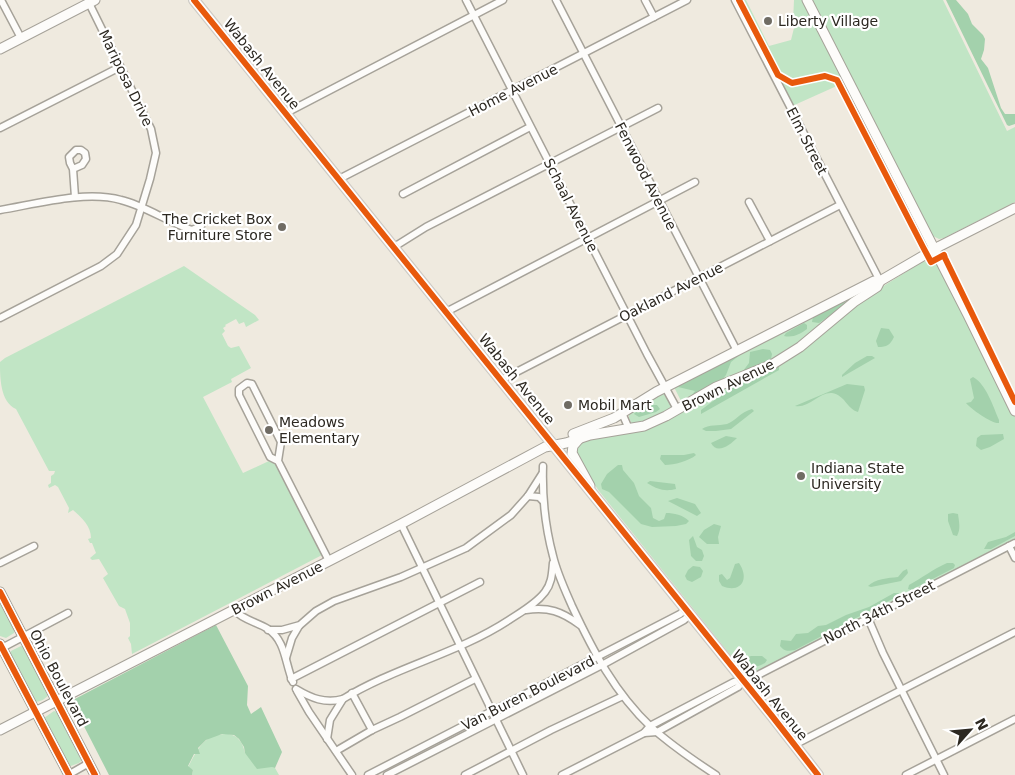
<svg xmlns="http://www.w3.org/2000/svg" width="1015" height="775" font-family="'DejaVu Sans',sans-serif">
	<rect width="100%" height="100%" fill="#efeadf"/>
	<g fill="#c1e5c5">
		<path d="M735,0H746L769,46L791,40L795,24L793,22L794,0H802L923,239L924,245L839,85L790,107Z"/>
		<path d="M812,0H943L1007,131L1015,127V202L944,238L939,239L933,236Z"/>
		<path d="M928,261L937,265L967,318L1015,416V539L754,673L751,674L744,672L599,491L577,460L574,451L582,440L634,430L699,399L760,372L869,295L922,262Z"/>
		<path d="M184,266L255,315L259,320L246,327L244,322L239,324L236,319L225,325L226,326L223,328L225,331L222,334L228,346L231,348L239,346L251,368L231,379L232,382L203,397L243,473L269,461L277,465L322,555L132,654L131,644L128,638L130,636V623L125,609L119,606L103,578L108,574L99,559L92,560L90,558L96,553L92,543H90L88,539L91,538C91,526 82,518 73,510L68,513L69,508L58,487L55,485L49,488L48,485L51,483V476L54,474L55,471H49L16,409C0,402 0,377 0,362L5,358Z"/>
		<path d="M876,282L783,355L682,403L673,385Z"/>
		<path d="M663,393L671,405L670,411L649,421L632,424L629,418V413L659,394Z"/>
		<path d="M0,599L15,629L14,633L6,638L0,636Z"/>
		<path d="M21,646L25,647L49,694C46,699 40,702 34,702L9,655L11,651Z"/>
		<path d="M54,711L59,713L83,759L79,763L68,767L44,718Z"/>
		<path d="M228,734C238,735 243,743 245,753L275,768L279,775H192L193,770L188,767C198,749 204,733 228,734Z"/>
	</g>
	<g fill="#a3d1ac">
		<path d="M946,0H956L968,14L972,24L983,35L985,39L984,50L981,59L988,68L1001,108L1005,114H1015V124L1009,126L1007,125Z"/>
		<path d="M845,301V305L819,323L812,322L813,317Z"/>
		<path d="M804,323L807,325V329C800,334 793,338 784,336L786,333Z"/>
		<path d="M881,328L889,329L894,337C890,345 887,347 878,347L876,341Z"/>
		<path d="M763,349L770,350L772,354L771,359L767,362L743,371L749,363L750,352Z"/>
		<path d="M741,354L731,362L726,375L722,380L698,394L692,395L695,391L678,387L679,384Z"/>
		<path d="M867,356H872L875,358L842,377V375L855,363Z"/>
		<path d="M779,366V370L701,414V410L732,387L764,374Z"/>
		<path d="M973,377C986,384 993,406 999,420V423C992,424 971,409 966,403L971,402L974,398L970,379Z"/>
		<path d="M847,384L864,386L865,390L858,412C847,409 845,395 832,393C819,392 808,409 795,406Z"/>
		<path d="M657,405L660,409L656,412L639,417L634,414C637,406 649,405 657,405Z"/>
		<path d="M752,409L754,411L731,429L716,431H706L702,429C709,424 718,426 727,424C736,421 740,412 752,409Z"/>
		<path d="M1003,434L1004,439L990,447L981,450L976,446L977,438L981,435Z"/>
		<path d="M726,436L737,438C730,445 717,455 711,443Z"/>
		<path d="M694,453L696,455C689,461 674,465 665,465L660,459L661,455H684Z"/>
		<path d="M618,465H622L623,470L634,483L639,496L651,508L653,518L659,521L664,519L666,513C674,513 683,515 689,521L686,524L676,526L652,527L641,524L609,492L602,489L601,484L607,474Z"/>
		<path d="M650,481L675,484L676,489C664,492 657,489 647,483Z"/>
		<path d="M677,498L695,504L701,513L697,516L668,501Z"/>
		<path d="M953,513L958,514C959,522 961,529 957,536L953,535L948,521V514Z"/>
		<path d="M714,524L721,526L718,537L719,544H707L699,537L704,530Z"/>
		<path d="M1015,532V536L991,549H984L988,542L1006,537Z"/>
		<path d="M693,536L697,547L702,550L704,556L702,561H696L691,556L689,540Z"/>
		<path d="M739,563C750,579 741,594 722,586L719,581V575L722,574L727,580L730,578L735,564Z"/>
		<path d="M947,563H953L955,565L954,568L911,590L908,589L909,585C922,578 933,569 947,563Z"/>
		<path d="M693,566L700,567L703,571L701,577L692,582L687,580L685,576L688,570Z"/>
		<path d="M907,569L908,573L901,581L871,587L868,586C875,579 888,578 898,577L903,571Z"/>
		<path d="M894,593H899L900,595L795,650C788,651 785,652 780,646L781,640L791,641L796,634L808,633L818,626L826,625L846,615L869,607Z"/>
		<path d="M216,625L248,686L247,705L251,714L261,707L282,752L275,768L272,767L257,769L245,753L244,747L239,739L234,735L222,734L206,740L198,748L200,754H194L188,766L193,770L192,775H109L71,701Z"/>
		<path d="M751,656H762L767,660L765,663C757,667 752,669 743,664L742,659Z"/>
	</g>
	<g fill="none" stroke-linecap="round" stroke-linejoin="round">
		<defs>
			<g id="street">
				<path d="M1,0L21,38"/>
				<path d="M466,0L647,354L677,409"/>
				<path d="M556,0L737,351"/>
				<path d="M645,0L654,17"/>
				<path d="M735,0L880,281"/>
				<path d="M286,113L503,0"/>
				<path d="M0,128L120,67"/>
				<path d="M73,169L70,163L69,157L76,150H81L85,153L86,159L82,165L73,169L75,197"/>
				<path d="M339,179L687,0"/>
				<path d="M403,194L530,127"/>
				<path d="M749,202L770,241"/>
				<path d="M0,210C36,204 86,190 121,200C146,206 167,222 192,230L201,226"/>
				<path d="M394,247L426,227L658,108"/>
				<path d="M446,312L695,182"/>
				<path d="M0,318L101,266L117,254L136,225L150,179L156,153L151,129L89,3"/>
				<path d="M501,380L840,205"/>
				<path d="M622,413L629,429"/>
				<path d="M278,461L270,457L239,395V389L247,383L252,384L281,442L278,461L329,561"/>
				<path d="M543,466C542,497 545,526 553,556C557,573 565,590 572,606C593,651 615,693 651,727C671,745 693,760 716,775"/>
				<path d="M528,496L539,497L543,501"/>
				<path d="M401,524L523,775"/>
				<path d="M1009,546L1015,558"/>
				<path d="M0,563L34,546"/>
				<path d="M234,610C243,620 257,622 268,629C286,641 285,664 293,682"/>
				<path d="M526,610C549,607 561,611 580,625"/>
				<path d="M868,618L883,653L944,775"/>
				<path d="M268,630H282L300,625L316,611L334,601L401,577L466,548L511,515L528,496L542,474"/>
				<path d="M0,649L68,613"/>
				<path d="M286,658L292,638L299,626"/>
				<path d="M291,679L480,582"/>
				<path d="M296,689C311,698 325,704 343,699C395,667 457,654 509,620C521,612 536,604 545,592C552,583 552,573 553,563"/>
				<path d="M297,691L309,712L352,775"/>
				<path d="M352,693L372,730"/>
				<path d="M644,733L657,732L738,687L743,681"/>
				<path d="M327,739L330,720L343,699"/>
				<path d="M794,745L1015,632"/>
				<path d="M336,751L372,730L400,717L475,679"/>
				<path d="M68,775L89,763"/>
				<path d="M368,775L680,614L686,609"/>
				<path d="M387,775L602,665L684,620L690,615"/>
				<path d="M465,775L551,730L623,696"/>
				<path d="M562,775L644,733L650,726L734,682L752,678L1015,543"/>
				<path d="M906,775L1015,719"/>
			</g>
			<g id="secondary">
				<path d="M807,0L968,315L1015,411"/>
				<path d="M0,49L95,0"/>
				<path d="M573,434L614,418L656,392L874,281H880L940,246L1015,208"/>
				<path d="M579,439L573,446L572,453L590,486"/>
				<path d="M0,592L95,775"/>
				<path d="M0,644L69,775"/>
				<path d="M0,730L401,524L545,447L566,443L590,435L644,426L666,416L716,387L773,364L800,347L854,302L877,287L880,281"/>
			</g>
			<path id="primary" d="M194,0L772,716L818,775"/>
		</defs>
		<use href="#street" stroke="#a6a299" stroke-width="9"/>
		<use href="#secondary" stroke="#a6a299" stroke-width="11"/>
		<use href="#primary" stroke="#cbc9c3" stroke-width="12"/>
		<use href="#street" stroke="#fdfcfa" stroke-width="6"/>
		<use href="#secondary" stroke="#fdfcfa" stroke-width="9"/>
		<use href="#primary" stroke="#ede7e5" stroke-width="10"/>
		<defs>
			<g id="cycleway">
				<path d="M194,0L772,716L818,775"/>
				<path d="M739,0L778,75L792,83L825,76L837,80L923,247L931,262L944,255L945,258L1015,402"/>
				<path d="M0,592L95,775"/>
				<path d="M0,644L69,775"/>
			</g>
		</defs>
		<use href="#cycleway" stroke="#fff" stroke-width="9"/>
		<use href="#cycleway" stroke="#e8590c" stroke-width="6"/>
	</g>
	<g fill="#706c64" stroke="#fff" stroke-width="2">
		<circle cx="768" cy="21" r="5"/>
		<circle cx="282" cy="227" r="5"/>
		<circle cx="568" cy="405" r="5"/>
		<circle cx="269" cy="430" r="5"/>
		<circle cx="801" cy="476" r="5"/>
	</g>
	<g text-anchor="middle" stroke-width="4.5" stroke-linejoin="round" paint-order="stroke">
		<g font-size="14" fill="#2c2821" stroke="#fff" text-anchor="start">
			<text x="778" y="26">Liberty Village</text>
			<text x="272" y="224" text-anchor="end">The Cricket Box<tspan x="272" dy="16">Furniture Store</tspan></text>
			<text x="578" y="410">Mobil Mart</text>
			<text x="279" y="427">Meadows<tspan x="279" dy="16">Elementary</tspan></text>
			<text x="811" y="473">Indiana State<tspan x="811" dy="16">University</tspan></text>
		</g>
		<g font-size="14" fill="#2c2821" stroke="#fff">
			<text transform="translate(262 64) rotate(51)" y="5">Wabash Avenue</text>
			<text transform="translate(126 78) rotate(64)" y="5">Mariposa Drive</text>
			<text transform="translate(513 90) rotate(-27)" y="5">Home Avenue</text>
			<text transform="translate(807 141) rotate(63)" y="5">Elm Street</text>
			<text transform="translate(646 176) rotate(63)" y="5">Fenwood Avenue</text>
			<text transform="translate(571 205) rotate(63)" y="5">Schaal Avenue</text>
			<text transform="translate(671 292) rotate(-27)" y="5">Oakland Avenue</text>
			<text transform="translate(517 379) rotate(51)" y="5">Wabash Avenue</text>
			<text transform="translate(728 385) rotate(-26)" y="5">Brown Avenue</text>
			<text transform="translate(277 588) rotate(-27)" y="5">Brown Avenue</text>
			<text transform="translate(879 612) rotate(-27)" y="5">North 34th Street</text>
			<text transform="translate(59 678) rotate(62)" y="5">Ohio Boulevard</text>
			<text transform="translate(528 693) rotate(-27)" y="5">Van Buren Boulevard</text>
			<text transform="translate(770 695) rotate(51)" y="5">Wabash Avenue</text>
		</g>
	</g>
	<g transform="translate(970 730) rotate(63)" stroke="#ffffff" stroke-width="4" paint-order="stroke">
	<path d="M0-4L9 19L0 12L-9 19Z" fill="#2c2821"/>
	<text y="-8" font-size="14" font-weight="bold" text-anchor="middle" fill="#2c2821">N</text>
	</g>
</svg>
